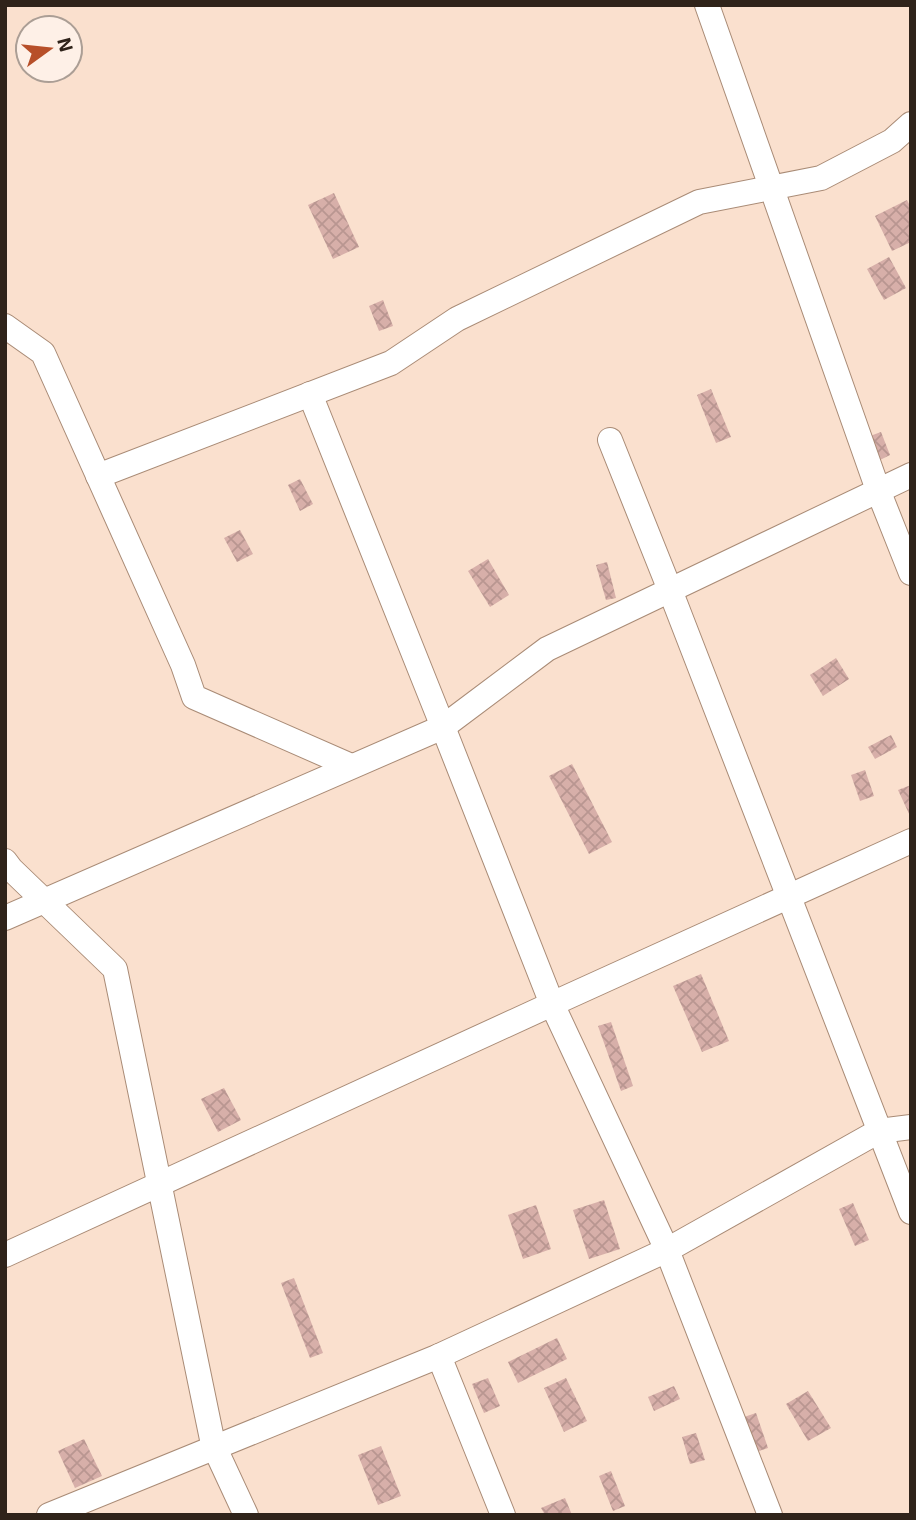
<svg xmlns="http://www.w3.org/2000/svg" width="916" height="1520" font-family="'Exo 2',sans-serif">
	<defs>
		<pattern id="building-cross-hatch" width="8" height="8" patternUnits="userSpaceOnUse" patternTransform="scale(1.75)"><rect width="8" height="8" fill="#d7afa9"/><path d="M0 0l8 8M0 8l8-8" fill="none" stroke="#b99691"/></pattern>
	</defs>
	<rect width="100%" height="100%" fill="#fae0ce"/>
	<g fill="url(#building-cross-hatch)">
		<path d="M334,193L359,247L333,259L308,205Z"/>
		<path d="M907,200L911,208V242L892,251L875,216Z"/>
		<path d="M889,257L906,288L884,300L867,269Z"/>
		<path d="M383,300L393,326L379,331L369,306Z"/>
		<path d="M711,389L731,437L716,443L697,395Z"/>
		<path d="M881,432L890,455L880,460L870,436Z"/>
		<path d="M300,479L313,504L300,511L288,485Z"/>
		<path d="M240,530L253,554L237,562L224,538Z"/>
		<path d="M488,559L509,595L490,607L468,571Z"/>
		<path d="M607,562L616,598L606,600L596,565Z"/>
		<path d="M836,658L849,679L823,696L810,675Z"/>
		<path d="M891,735L897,747L875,759L868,747Z"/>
		<path d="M572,764L612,842L589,854L549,776Z"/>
		<path d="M865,770L874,796L860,801L851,775Z"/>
		<path d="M911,785V818L898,790Z"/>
		<path d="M701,974L729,1041L702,1052L673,986Z"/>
		<path d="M611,1022L633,1086L621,1091L598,1026Z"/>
		<path d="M224,1088L241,1120L218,1132L201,1099Z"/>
		<path d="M604,1200L620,1249L589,1259L573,1210Z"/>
		<path d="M853,1203L869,1240L855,1246L839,1209Z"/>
		<path d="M536,1205L551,1249L523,1259L508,1215Z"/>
		<path d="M294,1278L323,1353L310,1358L281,1283Z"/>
		<path d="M557,1338L567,1359L518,1383L508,1362Z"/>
		<path d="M488,1378L500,1406L484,1413L472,1384Z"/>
		<path d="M566,1378L587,1421L564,1432L544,1388Z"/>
		<path d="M674,1386L680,1399L654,1411L648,1397Z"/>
		<path d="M808,1391L831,1428L808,1441L786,1404Z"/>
		<path d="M756,1413L768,1448L756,1452L744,1417Z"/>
		<path d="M696,1433L705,1460L690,1464L682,1437Z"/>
		<path d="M84,1439L102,1476L75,1488L58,1451Z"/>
		<path d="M381,1446L401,1496L378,1505L358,1455Z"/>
		<path d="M611,1471L625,1506L613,1511L599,1476Z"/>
		<path d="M565,1498L572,1515H545L541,1508Z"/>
	</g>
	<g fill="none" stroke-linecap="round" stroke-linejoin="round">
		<defs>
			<g id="minor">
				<path d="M707,5L878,490L911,573"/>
				<path d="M5,326L43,353L183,665L194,697L351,766"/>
				<path d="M310,394L443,727L552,1004L667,1250L770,1515"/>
				<path d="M610,440L670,590L911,1212"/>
				<path d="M98,476L391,363L457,319L699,202L821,178L892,141L911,124"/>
				<path d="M5,861L11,869L115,969L213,1444L246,1515"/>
				<path d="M5,918L443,727L547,649L911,475"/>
				<path d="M5,1255L552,1004L911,841"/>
				<path d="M439,1356L503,1515"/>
				<path d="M49,1515L439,1356L667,1250L879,1131L911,1127"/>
			</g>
		</defs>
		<use href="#minor" stroke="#a98b76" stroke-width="26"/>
		<use href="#minor" stroke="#fff" stroke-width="24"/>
	</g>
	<rect width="916" height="1520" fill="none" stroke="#2f231a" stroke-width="14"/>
	<g transform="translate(49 49) rotate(75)"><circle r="33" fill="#fef0e7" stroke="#ab9e95" stroke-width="2"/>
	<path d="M0-5L12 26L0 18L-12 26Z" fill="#b74f29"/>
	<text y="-10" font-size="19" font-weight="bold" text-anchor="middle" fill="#2f231a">N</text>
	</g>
</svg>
